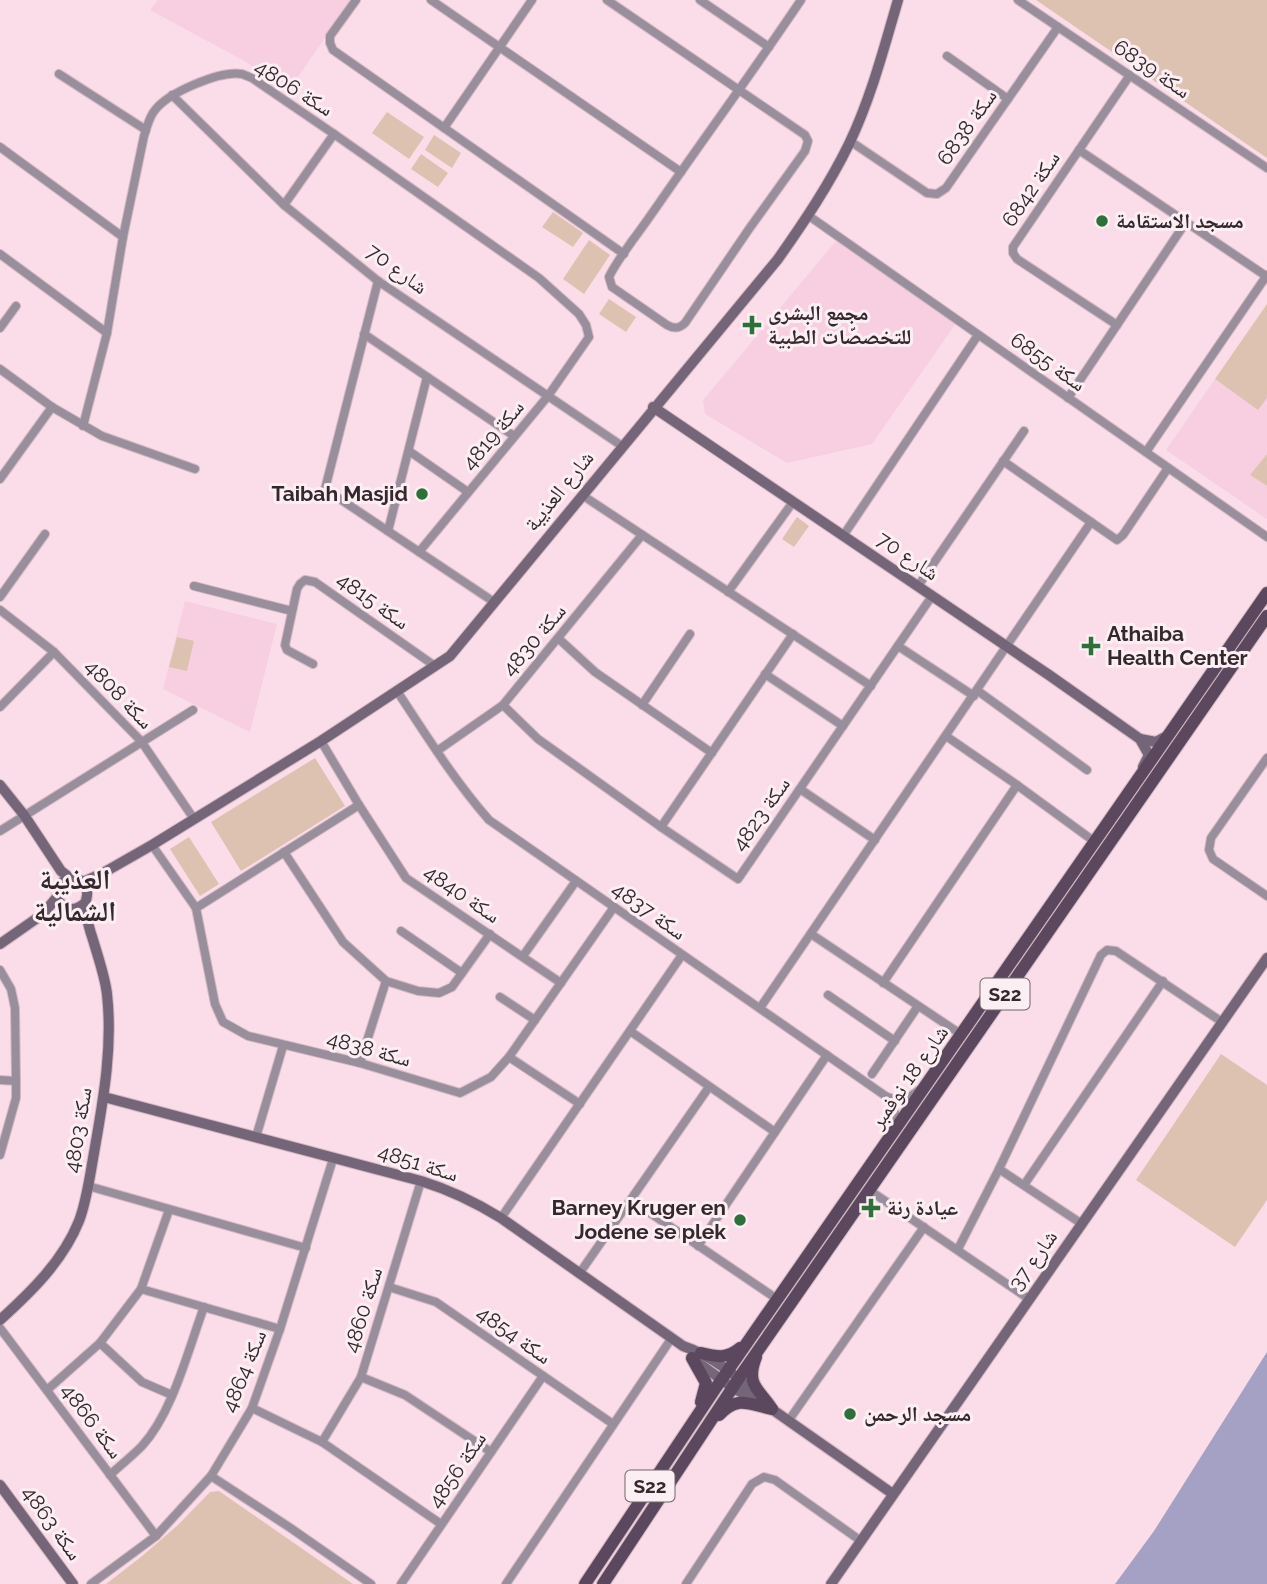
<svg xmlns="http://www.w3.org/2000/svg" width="1267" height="1584" font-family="Raleway,'Noto Naskh Arabic',sans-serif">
	<rect width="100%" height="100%" fill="#fbdce9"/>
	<g fill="#f7cfe0">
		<path d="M158,0H351L289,90L246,62L150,10Z"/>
		<path d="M837,240L956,323L872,444L787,463L705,414L703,400Z"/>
		<path d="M1215,379L1258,409L1267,398V454L1251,475L1267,486V519L1166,450Z"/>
		<path d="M185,601L277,624L250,732L163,689Z"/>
	</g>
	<g fill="#dec2b1">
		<path d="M1036,0H1267V158Z"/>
		<path d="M387,112L424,137L409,159L372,133Z"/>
		<path d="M434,135L461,153L452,168L425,150Z"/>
		<path d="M421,154L448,173L438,187L411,169Z"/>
		<path d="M553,212L583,233L573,247L542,227Z"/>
		<path d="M589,240L610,255L584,294L563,279Z"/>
		<path d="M609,299L636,317L626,332L599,314Z"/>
		<path d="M1267,304V398L1258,410L1215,379Z"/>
		<path d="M1267,454V486L1250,475Z"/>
		<path d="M797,517L809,526L794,547L782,539Z"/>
		<path d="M177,637L194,641L187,671L169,667Z"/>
		<path d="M315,758L345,806L241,871L211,822Z"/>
		<path d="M189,837L219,884L200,896L170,849Z"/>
		<path d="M1221,1054L1267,1085V1200L1235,1247L1136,1180Z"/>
		<path d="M219,1491L353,1584H106L141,1557L178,1525L210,1492Z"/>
	</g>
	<path fill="#a4a1c4" d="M1267,1352V1584H1115L1154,1531Z"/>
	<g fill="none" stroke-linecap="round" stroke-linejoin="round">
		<defs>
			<g id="street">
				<path d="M356,0L330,36V43L333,50L624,254"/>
				<path d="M431,0L681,172"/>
				<path d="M607,0L805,135L808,141L805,151L749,229L685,323C679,329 674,329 667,325L612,287L609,277C615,264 624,253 632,241C645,224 657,206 669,189C713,126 758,64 801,0"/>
				<path d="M700,0L769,47"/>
				<path d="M1018,0L1267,168"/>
				<path d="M947,56L1008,99"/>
				<path d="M59,74L146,130"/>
				<path d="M172,95L284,205L378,281L622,446"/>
				<path d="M444,128L532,0"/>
				<path d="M850,141L927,193L937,194L946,188L1058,27"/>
				<path d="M0,147L123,237"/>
				<path d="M1079,150L1266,276"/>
				<path d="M284,205L334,134"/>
				<path d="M809,216L1267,537"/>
				<path d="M0,254L107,333"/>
				<path d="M378,281L325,489L494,602"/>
				<path d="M1117,325L1017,259L1013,253V247L1130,75"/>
				<path d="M0,328L16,306"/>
				<path d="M364,334L514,436"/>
				<path d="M0,369L52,407L102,436L195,469"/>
				<path d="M1068,398L1186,222"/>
				<path d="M83,426L107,333L123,237L144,136C147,127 149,117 155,110C168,93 220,70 242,74C245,75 249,77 252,78L334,134L539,278L579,314L586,325L589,337L548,396L419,552"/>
				<path d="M409,451L468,492"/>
				<path d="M1146,452L1267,275"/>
				<path d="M1003,461L1117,540L1123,535L1168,468"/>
				<path d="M0,479L52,407"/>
				<path d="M582,495L871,686"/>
				<path d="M388,531L427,377"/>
				<path d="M843,536L978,335"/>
				<path d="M194,586L292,611"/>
				<path d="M918,586L1024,431"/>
				<path d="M728,592L793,502"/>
				<path d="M0,597L45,534"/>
				<path d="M0,610L54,652L141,741L194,819"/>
				<path d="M559,639L595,672L712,753"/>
				<path d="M898,646L974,696"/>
				<path d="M313,664L287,650L285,645L297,589L300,584L305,580L315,582L435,666"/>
				<path d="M765,674L843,726"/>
				<path d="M397,691C426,735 454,780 489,820L887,1097L897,1117L895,1125"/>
				<path d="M978,691L1087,770"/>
				<path d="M503,705L538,739L661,827L738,879L932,596"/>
				<path d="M642,705L690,634"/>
				<path d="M0,707L54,652"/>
				<path d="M946,736L1017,785L1095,842"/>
				<path d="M321,741L359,805L406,878L561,983"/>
				<path d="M437,751L503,705L642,535"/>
				<path d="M1267,758L1211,838L1209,850L1213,859L1267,896"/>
				<path d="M800,789L875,840"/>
				<path d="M661,827L793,634"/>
				<path d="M0,831L193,710"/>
				<path d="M152,845L196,908L215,1004L223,1022L248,1036L360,1063L460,1093L491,1077L509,1057L614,907"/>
				<path d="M284,852L343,942L386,981L418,991L439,993L452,987L490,934"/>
				<path d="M196,908L359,805"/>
				<path d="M401,931L462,973"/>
				<path d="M811,934L962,1035"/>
				<path d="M523,956L576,881"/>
				<path d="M0,970L11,989L15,1008L16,1081V1098L0,1155"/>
				<path d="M883,983L1017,785"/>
				<path d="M828,995L895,1041"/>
				<path d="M500,997L535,1020"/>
				<path d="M760,1008L1091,522"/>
				<path d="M630,1031L775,1132"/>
				<path d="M509,1057L580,1104"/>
				<path d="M360,1063L386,981"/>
				<path d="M872,1074L918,1006"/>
				<path d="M0,1080L16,1081"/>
				<path d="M887,1097C900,1102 909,1099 919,1090"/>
				<path d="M256,1137L283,1046"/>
				<path d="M999,1169L1082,1224"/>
				<path d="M1024,1185L1163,981"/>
				<path d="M88,1186L306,1248"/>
				<path d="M869,1190L1029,1299"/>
				<path d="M631,1200L777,1299"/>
				<path d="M501,1218L682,955"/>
				<path d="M698,1246L827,1055"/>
				<path d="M958,1249L999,1169L1101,955L1107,950L1116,951L1222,1022"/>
				<path d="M579,1274L709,1087"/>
				<path d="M389,1287L436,1302L613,1424"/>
				<path d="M141,1289L280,1329"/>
				<path d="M0,1328L156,1536"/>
				<path d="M100,1343L142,1382L172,1395"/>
				<path d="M361,1377L405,1395L491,1452"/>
				<path d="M47,1390L100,1343L141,1289L169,1210"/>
				<path d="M252,1408L322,1442L441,1524"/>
				<path d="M789,1420L924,1227"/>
				<path d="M322,1442L361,1377L421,1181"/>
				<path d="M110,1475C121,1465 132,1456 142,1446C173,1412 188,1350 204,1307"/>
				<path d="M211,1476L289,1527L371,1584"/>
				<path d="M91,1584L156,1536L211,1476L252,1408L280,1329L333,1159"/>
				<path d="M401,1584L543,1376"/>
				<path d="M506,1584L671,1339"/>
				<path d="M686,1584L752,1484L764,1477L775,1480L861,1541"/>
			</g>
			<g id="secondary">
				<path d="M653,407L1049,675L1140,739L1149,755L1143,767"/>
				<path d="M1140,739L1156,742L1167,736"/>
				<path d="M0,785L24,815L61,871L70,878"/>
				<path d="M83,882L103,873L152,845L321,741L450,656L778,259C804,222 829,185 849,144C871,98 884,48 898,0"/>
				<path d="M0,944L43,914L57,897"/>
				<path d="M104,1097L421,1181C450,1190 475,1202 501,1218L683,1346C713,1356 737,1376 759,1398"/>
				<path d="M0,1320C31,1292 63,1261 79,1221C87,1200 90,1175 94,1153C103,1101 113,1048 107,994C105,977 99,960 94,943C90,931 86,919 85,907C85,901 88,897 87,891C85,876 68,876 59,885L57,897C62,910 74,913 85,903"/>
				<path d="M693,1359L733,1388L766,1405L893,1494"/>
				<path d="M0,1485L73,1584"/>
				<path d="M831,1584L1267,958"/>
			</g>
			<g id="primary">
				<path d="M701,1353C717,1357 727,1359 740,1348"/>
				<path d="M756,1357C745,1385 759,1389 772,1409"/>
				<path d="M692,1358L706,1383L701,1402"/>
				<path d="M719,1415C738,1395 749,1404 772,1409"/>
				<path d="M585,1584L715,1389L1267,593"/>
				<path d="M603,1584L739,1378L1267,616"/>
			</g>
		</defs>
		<use href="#street" stroke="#d3b8c3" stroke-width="10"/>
		<use href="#secondary" stroke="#d3b8c3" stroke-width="12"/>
		<use href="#primary" stroke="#d3b8c3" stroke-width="14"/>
		<use href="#street" stroke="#998f9c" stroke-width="8"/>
		<use href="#secondary" stroke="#756578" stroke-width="10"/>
		<use href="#primary" stroke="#5b485f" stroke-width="12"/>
	</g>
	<g fill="#2d703a" stroke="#fceff4" stroke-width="2.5">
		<circle cx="1102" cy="221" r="7"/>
		<path d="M748.5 314.5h7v7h7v7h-7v7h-7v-7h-7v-7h7z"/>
		<circle cx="422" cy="494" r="7"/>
		<path d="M1087.5 635.5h7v7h7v7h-7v7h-7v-7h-7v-7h7z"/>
		<path d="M867.5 1197.5h7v7h7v7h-7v7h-7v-7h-7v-7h7z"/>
		<circle cx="740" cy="1220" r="7"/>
		<circle cx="850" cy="1414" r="7"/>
	</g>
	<g text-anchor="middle" stroke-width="6" stroke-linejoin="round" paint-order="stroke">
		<g fill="#fceff4" stroke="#706469" stroke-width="2">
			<rect x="980.5" y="978.5" width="49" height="31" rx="5"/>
			<rect x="625.5" y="1470.5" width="49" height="31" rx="5"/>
		</g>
		<g font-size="19" font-weight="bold" fill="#34282d">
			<text x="1005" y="1001">S22</text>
			<text x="650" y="1493">S22</text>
		</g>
		<g font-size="21" fill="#34282d" stroke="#fceff4">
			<text transform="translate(1152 69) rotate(34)" y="7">سكة 6839</text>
			<text transform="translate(294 88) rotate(32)" y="7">سكة 4806</text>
			<text transform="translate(967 127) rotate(-55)" y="7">سكة 6838</text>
			<text transform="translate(1031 189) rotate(-56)" y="7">سكة 6842</text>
			<text transform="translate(397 269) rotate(36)" y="7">شارع 70</text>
			<text transform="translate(1048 362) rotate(35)" y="7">سكة 6855</text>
			<text transform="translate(493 435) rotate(-50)" y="7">سكة 4819</text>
			<text transform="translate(559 491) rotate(-51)" y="7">شارع العذيبة</text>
			<text transform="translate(908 556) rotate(34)" y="7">شارع 70</text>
			<text transform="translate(373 601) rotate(35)" y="7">سكة 4815</text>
			<text transform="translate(534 640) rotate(-50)" y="7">سكة 4830</text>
			<text transform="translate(119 694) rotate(46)" y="7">سكة 4808</text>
			<text transform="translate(761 814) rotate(-55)" y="7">سكة 4823</text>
			<text transform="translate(462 894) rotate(34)" y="7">سكة 4840</text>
			<text transform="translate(649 911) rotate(35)" y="7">سكة 4837</text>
			<text transform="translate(369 1049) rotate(15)" y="7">سكة 4838</text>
			<text transform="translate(909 1077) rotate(-55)" y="7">شارع 18 نوفمبر</text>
			<text transform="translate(78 1130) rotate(-81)" y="7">سكة 4803</text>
			<text transform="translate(418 1163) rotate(17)" y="7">سكة 4851</text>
			<text transform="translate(1033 1260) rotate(-55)" y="7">شارع 37</text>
			<text transform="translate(363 1310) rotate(-73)" y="7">سكة 4860</text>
			<text transform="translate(514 1335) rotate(35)" y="7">سكة 4854</text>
			<text transform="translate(244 1371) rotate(-68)" y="7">سكة 4864</text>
			<text transform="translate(92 1421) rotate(53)" y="7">سكة 4866</text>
			<text transform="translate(457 1470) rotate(-56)" y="7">سكة 4856</text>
			<text transform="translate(52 1523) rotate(54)" y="7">سكة 4863</text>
		</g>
		<g font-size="21" font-weight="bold" fill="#34282d" stroke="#fceff4" text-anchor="start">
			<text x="1116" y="228">مسجد الاستقامة</text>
			<text x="768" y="320">مجمع البشرى<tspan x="768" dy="24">للتخصصّات الطبية</tspan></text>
			<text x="408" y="501" text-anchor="end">Taibah Masjid</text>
			<text x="1107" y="641">Athaiba<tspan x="1107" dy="24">Health Center</tspan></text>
			<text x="726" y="1215" text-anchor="end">Barney Kruger en<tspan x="726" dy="24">Jodene se plek</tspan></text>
			<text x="887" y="1215">عيادة رنة</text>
			<text x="864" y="1421">مسجد الرحمن</text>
		</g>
		<g font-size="28" font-weight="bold" fill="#34282d" stroke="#fceff4">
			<text x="75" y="889">العذيبة<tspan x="75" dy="32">الشمالية</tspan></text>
		</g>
	</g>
</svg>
